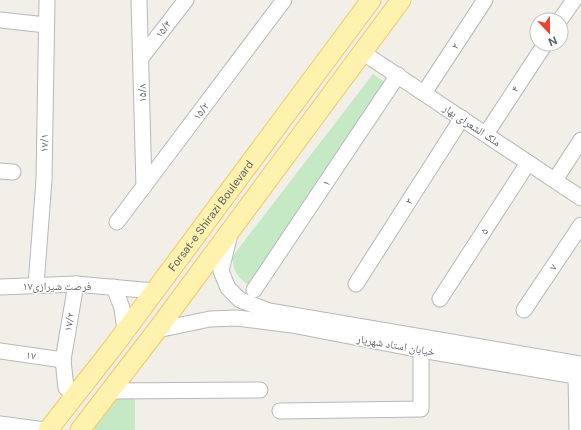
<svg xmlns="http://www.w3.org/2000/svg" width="581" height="430" font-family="'Public Sans','Noto Naskh Arabic',sans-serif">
	<rect width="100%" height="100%" fill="#f1efe8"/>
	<g fill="#c5e8c5">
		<path d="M373,74L386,83L250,286C237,277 234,273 232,257Z"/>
		<path d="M116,399H135V430H93Z"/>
	</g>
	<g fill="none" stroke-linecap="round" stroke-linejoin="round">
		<defs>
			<g id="minor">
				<path d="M139,0L144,187"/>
				<path d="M0,20L46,25"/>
				<path d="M560,20L574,0"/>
				<path d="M362,52L581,198"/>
				<path d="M141,58L186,0"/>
				<path d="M424,93L485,0"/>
				<path d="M486,134L545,44"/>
				<path d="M0,171L13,172"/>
				<path d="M555,180L581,140"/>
				<path d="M117,222L284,0"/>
				<path d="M230,234L221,271L228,288L240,300L269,311L581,364"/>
				<path d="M356,284L462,118"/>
				<path d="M36,285L44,180L47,0"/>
				<path d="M0,287L76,284L154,291"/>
				<path d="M114,287L122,308L125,330"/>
				<path d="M254,290L398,75"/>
				<path d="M440,299L528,163"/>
				<path d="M524,310L581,225"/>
				<path d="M157,330L210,319L237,318L292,325L421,350L581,377"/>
				<path d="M0,351L63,360"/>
				<path d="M576,376L577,430"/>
				<path d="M66,388L63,360L76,284"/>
				<path d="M109,391L260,390"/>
				<path d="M280,411L421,409V350"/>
				<path d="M0,424L45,430"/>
			</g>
			<g id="major">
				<path id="s1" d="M48,430L114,346L371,0"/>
				<path d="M80,430L157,330L401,0"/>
			</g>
		</defs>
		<use href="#minor" stroke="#b5b8bc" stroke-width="17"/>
		<use href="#major" stroke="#f2c960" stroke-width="21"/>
		<use href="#minor" stroke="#fff" stroke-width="15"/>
		<use href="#major" stroke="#fff2af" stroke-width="19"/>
	</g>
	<g text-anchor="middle" stroke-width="3" stroke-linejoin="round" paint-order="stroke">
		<g font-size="11" fill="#5f6368" stroke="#fff">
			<text transform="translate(163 29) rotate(-52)" y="4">۱۵/۴</text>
			<text transform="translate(455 46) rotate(-57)" y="4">۲</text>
			<text transform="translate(515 89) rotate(-57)" y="4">۴</text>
			<text transform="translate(142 93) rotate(-91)" y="4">۱۵/۸</text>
			<text transform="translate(201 111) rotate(-53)" y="4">۱۵/۲</text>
			<text transform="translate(472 125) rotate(34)" y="4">ملک الشعرای بهار</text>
			<text transform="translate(44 143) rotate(-89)" y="4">۱۷/۱</text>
			<text transform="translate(326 183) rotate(-56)" y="4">۱</text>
			<text transform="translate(409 201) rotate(-57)" y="4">۳</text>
			<text dy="4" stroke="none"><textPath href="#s1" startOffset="269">Forsat-e Shirazi Boulevard</textPath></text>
			<text transform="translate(484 231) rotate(-57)" y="4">۵</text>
			<text transform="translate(553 267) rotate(-57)" y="4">۷</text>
			<text x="57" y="290">۱۷فرصت شیرازی</text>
			<text transform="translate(69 322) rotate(-80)" y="4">۱۷/۲</text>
			<text transform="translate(396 345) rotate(10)" y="4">خیابان استاد شهریار</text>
			<text transform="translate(31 355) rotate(9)" y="4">۱۷</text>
		</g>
	</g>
	<g transform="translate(549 32) rotate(158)"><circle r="19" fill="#ffffff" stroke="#bfc1c3"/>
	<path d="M0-3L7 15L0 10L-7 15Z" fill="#ea4335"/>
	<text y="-6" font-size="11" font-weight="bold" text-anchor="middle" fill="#5f6368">N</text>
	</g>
</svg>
